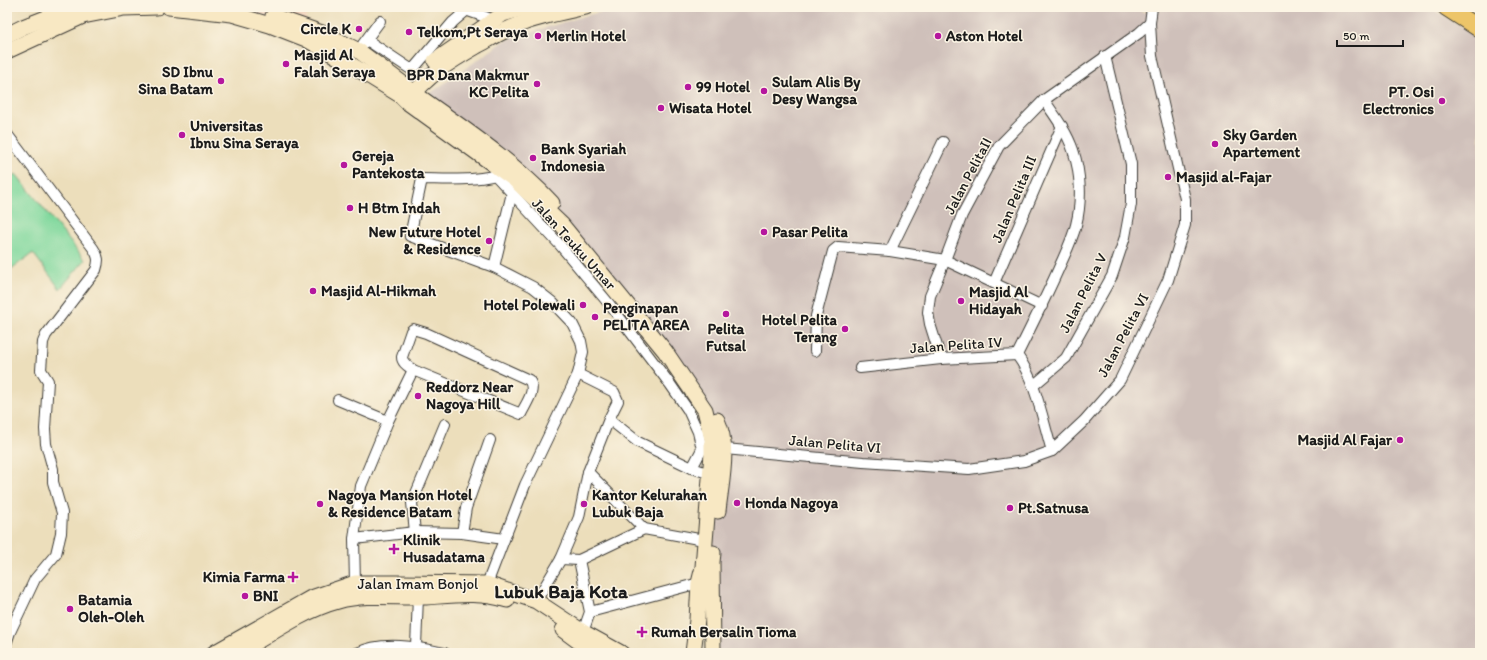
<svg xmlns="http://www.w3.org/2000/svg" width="1487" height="660" font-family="Itim,sans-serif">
	<rect width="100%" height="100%" fill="#fcf5e5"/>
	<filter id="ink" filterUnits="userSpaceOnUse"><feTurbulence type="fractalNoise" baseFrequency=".025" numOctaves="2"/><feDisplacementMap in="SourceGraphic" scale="8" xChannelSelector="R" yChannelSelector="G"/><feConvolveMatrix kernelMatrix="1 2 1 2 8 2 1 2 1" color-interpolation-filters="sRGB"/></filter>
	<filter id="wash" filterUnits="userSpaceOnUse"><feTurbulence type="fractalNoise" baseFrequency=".012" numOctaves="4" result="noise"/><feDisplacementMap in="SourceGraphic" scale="16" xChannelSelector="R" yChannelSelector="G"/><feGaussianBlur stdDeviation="0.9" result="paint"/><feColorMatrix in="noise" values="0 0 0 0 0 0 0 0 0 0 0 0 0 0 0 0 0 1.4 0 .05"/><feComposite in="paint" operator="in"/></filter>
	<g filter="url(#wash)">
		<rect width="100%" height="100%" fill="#ecdebb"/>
		<path fill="#f2d4be" d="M219,7H310L303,26Z"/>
		<path fill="#cfc0ba" d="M623,7H1133L1143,12L1170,7H1429L1480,37V653H718L710,563L727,446L658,337L548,212L422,99L506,40L584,16Z"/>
		<path fill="#80d89d" stroke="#4e7a5c" d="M16,174L85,260L60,289L33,253L7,272V180Z"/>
	</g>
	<g filter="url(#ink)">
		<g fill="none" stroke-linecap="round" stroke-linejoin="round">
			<defs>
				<g id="minor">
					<path d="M457,7L494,20"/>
					<path d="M367,40L409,68H414L453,22L467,10"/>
					<path d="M363,44L380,21"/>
					<path d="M7,134L93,248C99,257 99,261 96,270L46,335L43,342L41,370L48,381L45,429L46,444L53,469V482L62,513L61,533L56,554L35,579L10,632L7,641"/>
					<path d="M496,176L560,245L610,305L670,384L688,410L698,432L702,449L692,468"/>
					<path d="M890,251L943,142"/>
					<path d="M494,267L512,193"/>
					<path d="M994,283L1062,126"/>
					<path d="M413,329L426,333L529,380C537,390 526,403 521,414L413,370C408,366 402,363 402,357L411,331Z"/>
					<path d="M815,351L816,316L833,251L838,247L890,251L945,260L1042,306"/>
					<path d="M1017,355C1031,327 1045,299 1058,270C1064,256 1072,241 1076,225C1082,202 1081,173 1073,150C1067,132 1055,116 1044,100"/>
					<path d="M1017,355C1036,381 1043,421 1052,451"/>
					<path d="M941,359L930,324L928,312L930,296L945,260L962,215L999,146L1044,100L1139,33L1150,23"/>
					<path d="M860,368L941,359L1017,355"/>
					<path d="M1033,386L1066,358L1112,276L1125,237L1131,204V164L1105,56"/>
					<path d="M338,400L388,421"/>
					<path d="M609,419L638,442L692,468L711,474"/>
					<path d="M725,449L863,462L969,469L1024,461L1052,451L1084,421L1120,380L1168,280L1185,225V199L1152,56L1150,23L1152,7"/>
					<path d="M588,472L644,529"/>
					<path d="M415,532L412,503L445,424"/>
					<path d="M462,533L466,508L490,440"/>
					<path d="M354,539L415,532L462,533L504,539"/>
					<path d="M561,559L579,560L644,529L704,540"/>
					<path d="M579,560L590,612L583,632"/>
					<path d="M355,583L354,539L361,486L388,421L413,370"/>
					<path d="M487,584L525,485L578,374L583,352L581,341L572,323L552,302L533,287L494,267L410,236L422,179C443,179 486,182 502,172"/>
					<path d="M536,601L561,559L579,517L588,472L609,419L618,401L614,392L578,374"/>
					<path d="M590,612L699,583"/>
					<path d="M357,653C382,640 418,647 445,653"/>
					<path d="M414,653L416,646L418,597"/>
				</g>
				<g id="secondary">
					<path d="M169,7L232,14L270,25L306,39L345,61L400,95L407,102L515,180L562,225L665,351L705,410L712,439V453L703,567L699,583L697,620L693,653"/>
					<path d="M273,16L325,34L359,51L406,86L414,93C461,127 512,160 552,203"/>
					<path d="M7,35L23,27L74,7"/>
					<path d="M7,51L83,16L124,8L157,7"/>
					<path d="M435,61L494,20L503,14L527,7"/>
					<path d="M408,101C426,76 451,61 477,46C490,39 504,30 518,25C539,16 563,12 586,7"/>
					<path d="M717,420C730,448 721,482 718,511"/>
					<path d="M713,553L712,562L713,653"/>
					<path d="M563,630L594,653"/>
					<path d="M214,653L311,598L355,583H399L487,584L536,601L583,632L621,653"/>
					<path d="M238,653C269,635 304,610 338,601C366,593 397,598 426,597C453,595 481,591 507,600"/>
				</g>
				<path id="primary" d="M1446,7L1480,29"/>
			</defs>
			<use href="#minor" stroke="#3b3934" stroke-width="12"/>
			<use href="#secondary" stroke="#3b3934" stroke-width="17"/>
			<use href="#primary" stroke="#3b3934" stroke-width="19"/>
			<use href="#minor" stroke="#fff" stroke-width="10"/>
			<use href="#secondary" stroke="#f8e8c3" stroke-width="15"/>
			<use href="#primary" stroke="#edc569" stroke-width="17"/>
		</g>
	</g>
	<g fill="#b5179e" stroke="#fcf5e5" stroke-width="1.5">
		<circle cx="359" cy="29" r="4"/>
		<circle cx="409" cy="32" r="4"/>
		<circle cx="538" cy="36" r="4"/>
		<circle cx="938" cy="36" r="4"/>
		<circle cx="286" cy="64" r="4"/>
		<circle cx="221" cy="81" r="4"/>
		<circle cx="537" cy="84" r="4"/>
		<circle cx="688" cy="87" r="4"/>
		<circle cx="764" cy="91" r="4"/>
		<circle cx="1442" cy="101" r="4"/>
		<circle cx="661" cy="108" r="4"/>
		<circle cx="182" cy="135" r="4"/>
		<circle cx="1215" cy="144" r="4"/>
		<circle cx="533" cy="158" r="4"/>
		<circle cx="344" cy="165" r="4"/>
		<circle cx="1168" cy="177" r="4"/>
		<circle cx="350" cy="208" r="4"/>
		<circle cx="764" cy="232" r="4"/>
		<circle cx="489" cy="241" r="4"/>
		<circle cx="313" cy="291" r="4"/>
		<circle cx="961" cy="301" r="4"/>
		<circle cx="583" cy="305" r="4"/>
		<circle cx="726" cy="314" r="4"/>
		<circle cx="595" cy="317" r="4"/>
		<circle cx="845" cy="329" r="4"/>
		<circle cx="418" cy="396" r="4"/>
		<circle cx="1400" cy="440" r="4"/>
		<circle cx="737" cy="503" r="4"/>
		<circle cx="320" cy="504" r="4"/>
		<circle cx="584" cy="504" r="4"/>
		<circle cx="1010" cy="508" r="4"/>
		<path d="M392 543h4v4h4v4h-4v4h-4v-4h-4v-4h4z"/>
		<path d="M291 571h4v4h4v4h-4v4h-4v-4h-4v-4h4z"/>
		<circle cx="245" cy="596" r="4"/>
		<circle cx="70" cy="609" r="4"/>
		<path d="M640 626h4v4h4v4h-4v4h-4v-4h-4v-4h4z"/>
	</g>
	<g text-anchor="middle" stroke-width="3" stroke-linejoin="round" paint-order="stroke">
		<g font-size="15" font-weight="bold" fill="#1c1c1c" stroke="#fcf5e5" text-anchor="start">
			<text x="351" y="34" text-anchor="end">Circle K</text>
			<text x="417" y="37">Telkom,Pt Seraya</text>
			<text x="546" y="41">Merlin Hotel</text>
			<text x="946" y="41">Aston Hotel</text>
			<text x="294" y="60">Masjid Al<tspan x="294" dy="17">Falah Seraya</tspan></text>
			<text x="213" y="77" text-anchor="end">SD Ibnu<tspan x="213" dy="17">Sina Batam</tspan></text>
			<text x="529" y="80" text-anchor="end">BPR Dana Makmur<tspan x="529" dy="17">KC Pelita</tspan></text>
			<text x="772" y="87">Sulam Alis By<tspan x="772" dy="17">Desy Wangsa</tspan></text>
			<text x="696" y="92">99 Hotel</text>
			<text x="1434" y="97" text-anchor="end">PT. Osi<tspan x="1434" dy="17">Electronics</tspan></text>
			<text x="669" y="113">Wisata Hotel</text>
			<text x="190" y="131">Universitas<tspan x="190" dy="17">Ibnu Sina Seraya</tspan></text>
			<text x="1223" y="140">Sky Garden<tspan x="1223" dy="17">Apartement</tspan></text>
			<text x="541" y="154">Bank Syariah<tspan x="541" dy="17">Indonesia</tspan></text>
			<text x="352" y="161">Gereja<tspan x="352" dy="17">Pantekosta</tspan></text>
			<text x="1176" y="182">Masjid al-Fajar</text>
			<text x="358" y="213">H Btm Indah</text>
			<text x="481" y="237" text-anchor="end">New Future Hotel<tspan x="481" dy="17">&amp; Residence</tspan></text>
			<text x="772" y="237">Pasar Pelita</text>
			<text x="321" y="296">Masjid Al-Hikmah</text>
			<text x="969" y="297">Masjid Al<tspan x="969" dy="17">Hidayah</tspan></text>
			<text x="575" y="310" text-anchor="end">Hotel Polewali</text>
			<text x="603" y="313">Penginapan<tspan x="603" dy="17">PELITA AREA</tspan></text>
			<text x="837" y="325" text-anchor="end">Hotel Pelita<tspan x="837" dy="17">Terang</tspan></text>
			<text x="726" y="334" text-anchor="middle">Pelita<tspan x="726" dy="17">Futsal</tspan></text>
			<text x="426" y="392">Reddorz Near<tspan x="426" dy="17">Nagoya Hill</tspan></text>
			<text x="1392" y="445" text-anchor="end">Masjid Al Fajar</text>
			<text x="328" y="500">Nagoya Mansion Hotel<tspan x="328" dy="17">&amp; Residence Batam</tspan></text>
			<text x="592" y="500">Kantor Kelurahan<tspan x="592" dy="17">Lubuk Baja</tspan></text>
			<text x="745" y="508">Honda Nagoya</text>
			<text x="1018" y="513">Pt.Satnusa</text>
			<text x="403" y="545">Klinik<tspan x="403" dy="17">Husadatama</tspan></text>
			<text x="285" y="582" text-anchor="end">Kimia Farma</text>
			<text x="253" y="601">BNI</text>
			<text x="78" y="605">Batamia<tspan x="78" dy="17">Oleh-Oleh</tspan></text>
			<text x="651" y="637">Rumah Bersalin Tioma</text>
		</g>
		<g font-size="15" fill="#1c1c1c" stroke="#fcf5e5">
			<text transform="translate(968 176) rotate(-62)" y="5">Jalan PelitaII</text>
			<text transform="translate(1014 199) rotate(-67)" y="5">Jalan Pelita III</text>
			<text transform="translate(574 244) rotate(48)" y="5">Jalan Teuku Umar</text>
			<text transform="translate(1083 293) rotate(-63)" y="5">Jalan Pelita V</text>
			<text transform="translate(1123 335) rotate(-62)" y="5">Jalan Pelita VI</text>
			<text transform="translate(956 345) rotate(-4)" y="5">Jalan Pelita IV</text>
			<text transform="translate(835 444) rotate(5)" y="5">Jalan Pelita VI</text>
			<text x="418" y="589">Jalan Imam Bonjol</text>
		</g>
		<g font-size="19" font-weight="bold" fill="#1c1c1c" stroke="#fcf5e5">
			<text x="561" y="598">Lubuk Baja Kota</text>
		</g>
	</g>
	<rect width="1487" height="660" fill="none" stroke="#fcf5e5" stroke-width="24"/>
	<path d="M1337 40v6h66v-6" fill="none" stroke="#1c1c1c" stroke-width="2"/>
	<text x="1343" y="40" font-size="12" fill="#1c1c1c" stroke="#fcf5e5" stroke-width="3" paint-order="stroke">50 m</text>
</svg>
